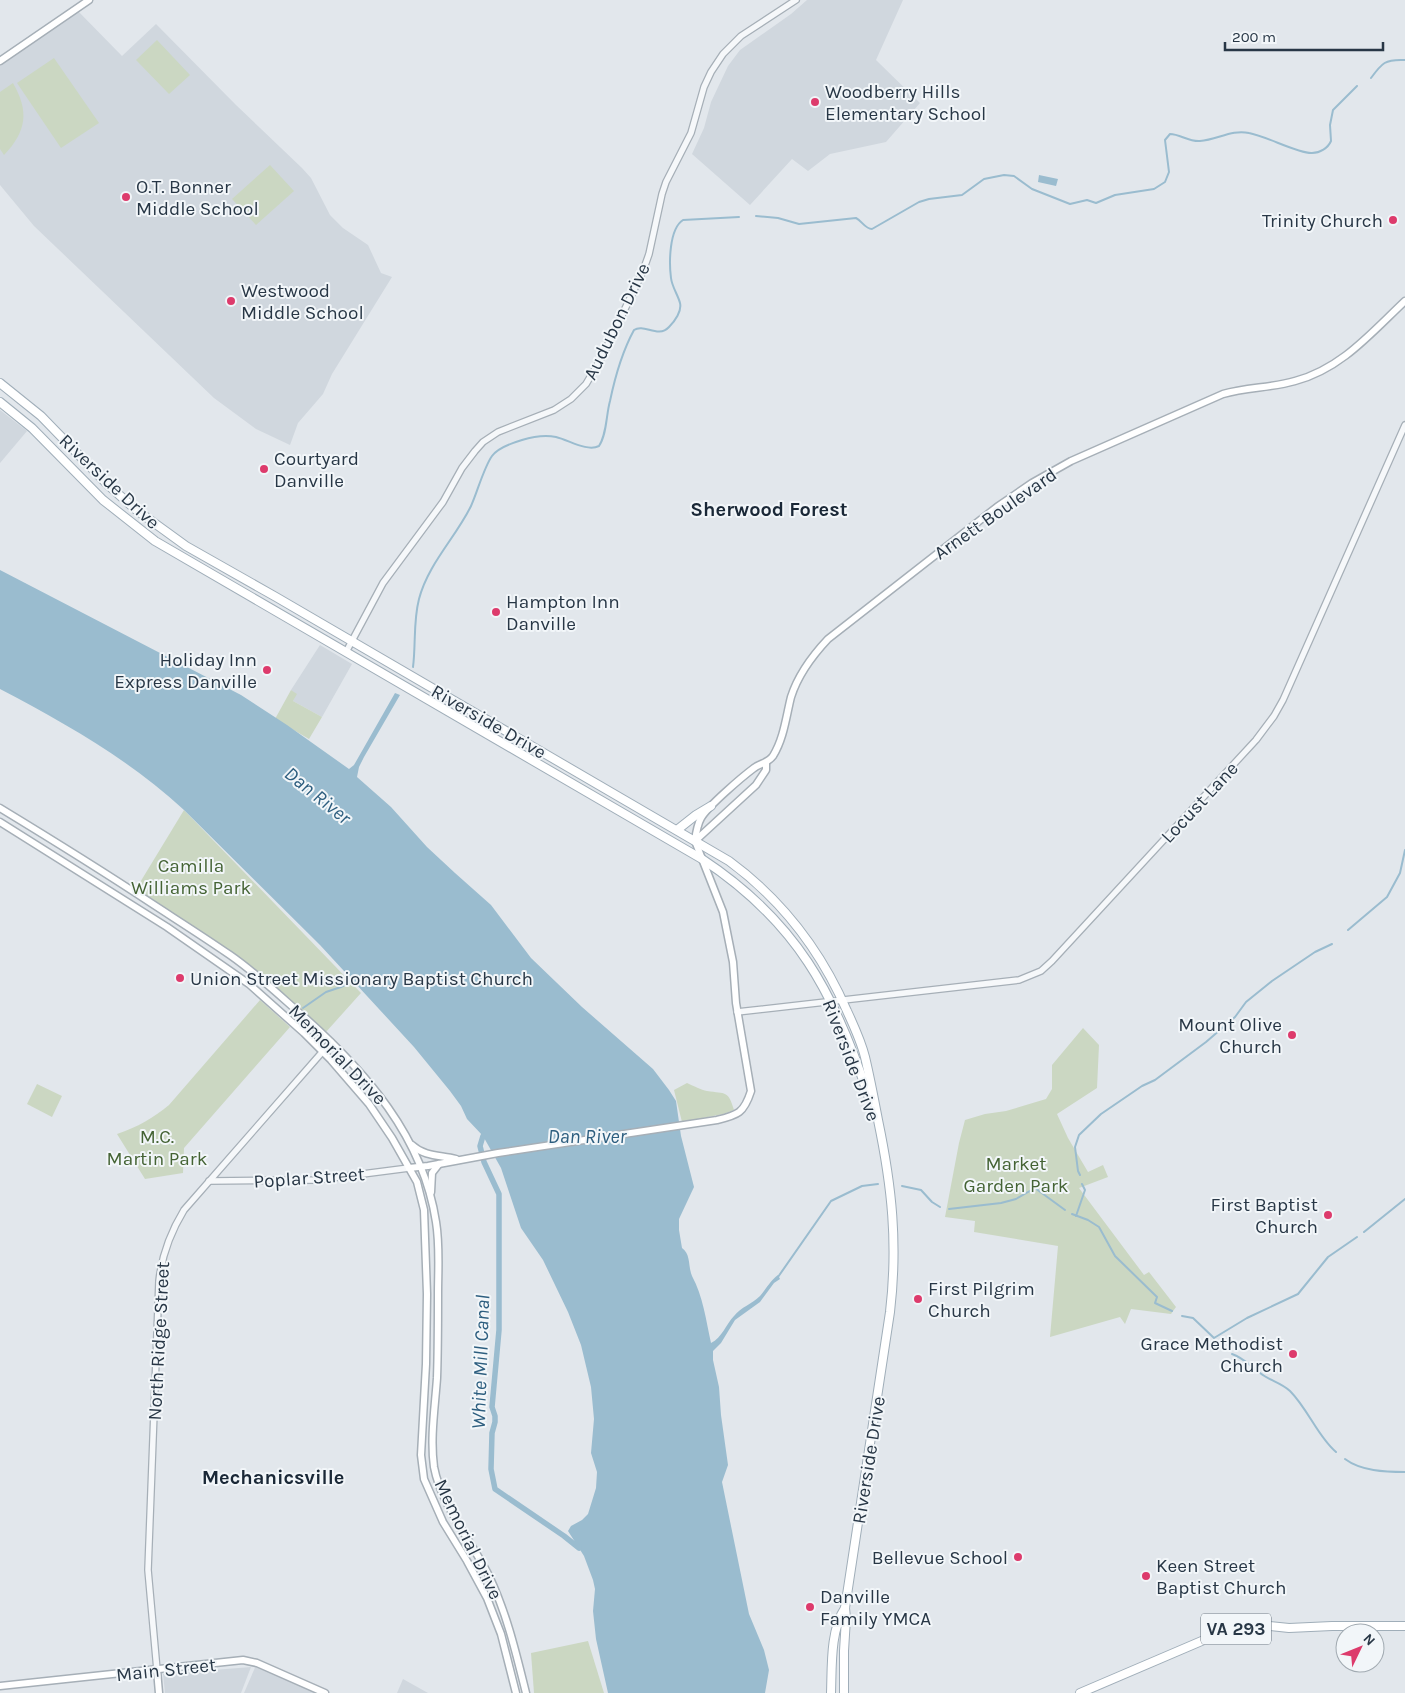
<svg xmlns="http://www.w3.org/2000/svg" width="1405" height="1693" font-family="Karla,sans-serif">
	<rect width="100%" height="100%" fill="#e2e7ec"/>
	<g fill="#d0d7de">
		<path d="M807,0H903L876,60L920,103L886,142L830,154L808,171L792,159L750,205L692,154L704,128L711,102L728,66L740,50L791,14Z"/>
		<path d="M76,9L122,56L156,24L236,105L302,168L311,178L330,215L343,228L368,245L381,273L392,277L332,374L323,394L298,423L290,445L256,429L214,398L34,226L0,185V60Z"/>
		<path d="M0,410L27,431L0,463Z"/>
		<path d="M320,645L352,664L322,717L293,701L296,694L291,690Z"/>
		<path d="M257,1663L325,1693H244Z"/>
		<path d="M251,1667L241,1693H165L163,1674Z"/>
		<path d="M403,1679L428,1693H397Z"/>
	</g>
	<g fill="#cbd7c2">
		<path d="M157,40L190,75L169,94L136,60Z"/>
		<path d="M54,58L99,123L61,148L17,83Z"/>
		<path d="M13,83C29,111 27,131 4,155L0,149V92Z"/>
		<path d="M270,165L294,191L256,225L232,199Z"/>
		<path d="M291,690L297,694L293,701L322,717L309,739L275,719Z"/>
		<path d="M184,810L361,993L326,1032L271,982L238,957L136,889Z"/>
		<path d="M260,1000L290,1027L184,1148L183,1173L145,1179L117,1134C138,1127 153,1118 169,1105Z"/>
		<path d="M1083,1028L1099,1045L1097,1088L1057,1114L1068,1138L1088,1172L1103,1165L1108,1177L1079,1188L1144,1275L1149,1272L1176,1307L1171,1314L1131,1309L1125,1324L1120,1317L1050,1337L1058,1246L974,1232L975,1221L945,1217L959,1143L965,1120L985,1114L1006,1111L1046,1099L1052,1089V1065Z"/>
		<path d="M687,1083C694,1086 701,1090 707,1091C726,1094 728,1090 734,1110L723,1114L682,1122L674,1090Z"/>
		<path d="M37,1084L62,1096L52,1117L27,1104Z"/>
		<path d="M588,1641L604,1693H534L531,1653Z"/>
	</g>
	<g fill="#9abccf">
		<path d="M1039,175L1058,179L1056,186L1038,182Z"/>
		<path d="M0,570L241,695L287,725L349,769L354,765L395,693L400,695L364,757L359,767L357,777L391,807L427,847L455,873L491,905L531,958L582,1007L653,1069L669,1090L676,1101L681,1136L694,1187L679,1219V1230L682,1248C691,1254 688,1267 692,1276C703,1296 706,1320 711,1343C722,1338 726,1324 734,1316C741,1307 752,1304 760,1296C766,1289 770,1281 778,1275L780,1279L774,1283L760,1302L735,1320L721,1343L713,1351V1360L719,1387L721,1415L728,1465L722,1482L749,1614L764,1650L769,1670L765,1693H608L596,1639L593,1611L595,1589L593,1580L584,1556L568,1531L571,1526L582,1520L588,1514L596,1488L597,1472L591,1453L594,1419L591,1387L581,1345L568,1312L543,1260L521,1228L501,1168L483,1136L467,1119L461,1106L450,1091L414,1047L320,945L184,810C130,760 65,723 0,689Z"/>
	</g>
	<g fill="none" stroke-linecap="round" stroke-linejoin="round">
		<g stroke="#9abccf" stroke-width="2">
			<path d="M1371,78C1382,63 1385,59 1405,60"/>
			<path d="M756,216L778,218L799,224L856,218C862,221 865,229 872,229L919,202L929,199L962,195L984,179L1004,175L1014,176L1032,189L1070,204L1087,200L1096,203L1115,195L1154,189L1165,182L1169,172L1165,140L1170,134C1180,134 1189,142 1200,141C1217,140 1232,129 1249,133C1266,136 1299,154 1312,153C1320,153 1328,148 1331,141L1330,125L1333,110L1357,86"/>
			<path d="M413,667C416,644 413,622 419,599C428,564 456,537 471,506C477,493 484,467 492,456C498,448 512,443 522,440C532,437 545,435 556,437C569,440 587,452 599,446C607,434 606,415 610,401C615,377 622,352 634,330C644,323 658,339 669,327C675,321 682,311 680,303C678,295 672,287 671,278C669,263 669,229 683,220L739,217"/>
			<path d="M1348,930L1387,897L1400,873L1405,850"/>
			<path d="M303,1008L326,992L341,987L353,981"/>
			<path d="M1080,1175L1078,1171L1075,1147L1079,1135L1101,1114L1142,1086L1155,1080L1206,1042L1235,1017L1246,1002L1272,981L1315,952L1332,944"/>
			<path d="M902,1186L921,1190L932,1202L940,1207"/>
			<path d="M949,1209L1001,1203L1016,1199L1035,1188L1065,1210"/>
			<path d="M1072,1214L1088,1220L1099,1227L1115,1256L1157,1297L1155,1303L1172,1311"/>
			<path d="M1076,1216L1085,1190L1082,1184"/>
			<path d="M1364,1232L1405,1199"/>
			<path d="M778,1277L831,1201L862,1186L878,1184"/>
			<path d="M1182,1316L1193,1318L1214,1338L1247,1318L1298,1294L1328,1257L1357,1237"/>
			<path d="M1232,1354C1244,1358 1250,1366 1260,1373C1270,1381 1280,1382 1290,1391C1308,1409 1318,1437 1336,1452"/>
			<path d="M1345,1459C1361,1471 1385,1472 1405,1472"/>
		</g>
		<path stroke="#9abccf" stroke-width="5.5" d="M483,1136L480,1146L484,1162L499,1194V1330L492,1407L495,1416V1422L492,1433L491,1469L495,1489L564,1536L579,1548"/>
		<defs>
			<g id="tertiary">
				<path d="M346,652L383,583L443,502L462,468L475,451L483,442L498,432L554,410L571,399L586,384L602,357L643,271L649,254L662,194L666,182L691,133L704,87L711,72L723,54L741,36L796,0"/>
				<path d="M737,1012L1019,980L1041,971L1052,961L1256,740L1274,716L1283,700L1405,425"/>
				<path d="M209,1181L316,1180L409,1168"/>
				<path d="M157,1670L148,1570L159,1281C162,1254 170,1233 184,1210L331,1042"/>
			</g>
			<g id="secondary">
				<path d="M0,61L89,0"/>
				<path d="M0,808C51,839 101,870 151,903C177,920 204,937 230,955C256,973 279,995 303,1016C365,1071 423,1136 436,1222C440,1246 438,1270 438,1294C438,1322 438,1350 437,1378C435,1407 430,1438 434,1467C441,1505 472,1542 489,1576C507,1614 516,1653 526,1693"/>
				<path d="M0,822L167,927L249,984L304,1033L331,1060L369,1104L392,1138L417,1182L424,1210L427,1294L426,1364L421,1455L424,1479L443,1522L467,1561L487,1598L501,1634L516,1693"/>
				<path d="M695,841L756,785L766,770V763"/>
				<path d="M412,1145C425,1157 440,1155 456,1159"/>
				<path d="M409,1168L428,1166L498,1153L717,1120C738,1115 744,1113 751,1091L736,1003L733,962L723,912L695,841C696,833 697,825 701,818C708,806 742,777 754,768C761,763 768,763 773,756C784,738 786,717 791,697C798,675 812,656 828,639L997,507L1032,483L1071,461L1223,394C1247,387 1271,388 1295,381C1341,369 1371,333 1405,301"/>
				<path d="M431,1192L432,1173L439,1164"/>
				<path d="M157,1670L159,1693"/>
				<path d="M0,1686L243,1660L257,1663L325,1693"/>
			</g>
			<g id="primary">
				<path d="M0,383L41,416L107,484L135,509L186,546L276,597L729,861C782,900 821,951 847,1011C854,1026 861,1041 865,1057C870,1078 874,1099 878,1120C892,1187 898,1244 890,1312L845,1608L846,1618L844,1651V1693"/>
				<path d="M0,402L32,428L103,500L155,541L702,859C796,921 835,993 869,1098"/>
				<path d="M677,830L696,815L711,806"/>
				<path d="M831,1693C832,1667 830,1630 845,1608"/>
				<path d="M1080,1693L1218,1634L1240,1628L1261,1625L1289,1628L1332,1626H1405"/>
			</g>
		</defs>
		<use href="#tertiary" stroke="#a6afb7" stroke-width="8"/>
		<use href="#secondary" stroke="#a6afb7" stroke-width="9"/>
		<use href="#primary" stroke="#a0aeb9" stroke-width="10"/>
		<use href="#tertiary" stroke="#f6f8fa" stroke-width="5.5"/>
		<use href="#secondary" stroke="#fff" stroke-width="6"/>
		<use href="#primary" stroke="#fff" stroke-width="8"/>
	</g>
	<g fill="#dd3b6c" stroke="#f2f6f9" stroke-width="2">
		<circle cx="815" cy="102" r="5"/>
		<circle cx="126" cy="197" r="5"/>
		<circle cx="1393" cy="220" r="5"/>
		<circle cx="231" cy="301" r="5"/>
		<circle cx="264" cy="469" r="5"/>
		<circle cx="496" cy="612" r="5"/>
		<circle cx="267" cy="670" r="5"/>
		<circle cx="180" cy="978" r="5"/>
		<circle cx="1292" cy="1035" r="5"/>
		<circle cx="1328" cy="1215" r="5"/>
		<circle cx="918" cy="1299" r="5"/>
		<circle cx="1293" cy="1354" r="5"/>
		<circle cx="1018" cy="1557" r="5"/>
		<circle cx="1146" cy="1576" r="5"/>
		<circle cx="810" cy="1607" r="5"/>
	</g>
	<g text-anchor="middle" stroke-width="4" stroke-linejoin="round" paint-order="stroke">
		<rect fill="#f2f6f9" stroke="#65707c" stroke-width="1" x="1201" y="1613.5" width="70" height="31" rx="4"/>
		<g font-size="18" font-weight="bold" fill="#283746">
			<text x="1236" y="1635">VA 293</text>
		</g>
		<g font-size="19" fill="#283746" stroke="#f2f6f9" text-anchor="start">
			<text x="825" y="98">Woodberry Hills<tspan x="825" dy="22">Elementary School</tspan></text>
			<text x="136" y="193">O.T. Bonner<tspan x="136" dy="22">Middle School</tspan></text>
			<text x="1383" y="227" text-anchor="end">Trinity Church</text>
			<text x="241" y="297">Westwood<tspan x="241" dy="22">Middle School</tspan></text>
			<text x="274" y="465">Courtyard<tspan x="274" dy="22">Danville</tspan></text>
			<text x="506" y="608">Hampton Inn<tspan x="506" dy="22">Danville</tspan></text>
			<text x="257" y="666" text-anchor="end">Holiday Inn<tspan x="257" dy="22">Express Danville</tspan></text>
			<text x="190" y="985">Union Street Missionary Baptist Church</text>
			<text x="1282" y="1031" text-anchor="end">Mount Olive<tspan x="1282" dy="22">Church</tspan></text>
			<text x="1318" y="1211" text-anchor="end">First Baptist<tspan x="1318" dy="22">Church</tspan></text>
			<text x="928" y="1295">First Pilgrim<tspan x="928" dy="22">Church</tspan></text>
			<text x="1283" y="1350" text-anchor="end">Grace Methodist<tspan x="1283" dy="22">Church</tspan></text>
			<text x="1008" y="1564" text-anchor="end">Bellevue School</text>
			<text x="1156" y="1572">Keen Street<tspan x="1156" dy="22">Baptist Church</tspan></text>
			<text x="820" y="1603">Danville<tspan x="820" dy="22">Family YMCA</tspan></text>
		</g>
		<g font-size="19" fill="#283746" stroke="#f2f6f9">
			<text transform="translate(616 321) rotate(-64)" y="7">Audubon Drive</text>
			<text transform="translate(110 481) rotate(43)" y="7">Riverside Drive</text>
			<text transform="translate(995 513) rotate(-35)" y="7">Arnett Boulevard</text>
			<text transform="translate(489 721) rotate(30)" y="7">Riverside Drive</text>
			<text transform="translate(1199 802) rotate(-47)" y="7">Locust Lane</text>
			<text transform="translate(338 1054) rotate(46)" y="7">Memorial Drive</text>
			<text transform="translate(852 1060) rotate(69)" y="7">Riverside Drive</text>
			<text transform="translate(309 1177) rotate(-4)" y="7">Poplar Street</text>
			<text transform="translate(158 1341) rotate(-87)" y="7">North Ridge Street</text>
			<text transform="translate(868 1460) rotate(-81)" y="7">Riverside Drive</text>
			<text transform="translate(469 1539) rotate(64)" y="7">Memorial Drive</text>
			<text transform="translate(166 1669) rotate(-6)" y="7">Main Street</text>
		</g>
		<g font-size="19" fill="#446334" stroke="#f2f6f9">
			<text x="191" y="872">Camilla<tspan x="191" dy="22">Williams Park</tspan></text>
			<text x="157" y="1143">M.C.<tspan x="157" dy="22">Martin Park</tspan></text>
			<text x="1016" y="1170">Market<tspan x="1016" dy="22">Garden Park</tspan></text>
		</g>
		<g font-size="20" font-weight="bold" fill="#1a2837" stroke="#f2f6f9">
			<text x="769" y="516">Sherwood Forest</text>
			<text x="273" y="1484">Mechanicsville</text>
		</g>
		<g font-size="20" font-style="italic" fill="#2d5e7f" stroke="#f2f6f9">
			<text transform="translate(318 795) rotate(39)" y="7">Dan River</text>
			<text x="587" y="1143">Dan River</text>
			<text transform="translate(480 1362) rotate(-88)" y="7">White Mill Canal</text>
		</g>
	</g>
	<g transform="translate(1360 1648) rotate(47)"><circle r="24" fill="#f2f6f9" stroke="#a1aab1"/>
	<path d="M0-4L9 19L0 12L-9 19Z" fill="#dd3b6c"/>
	<text y="-8" font-size="14" font-weight="bold" text-anchor="middle" fill="#283746">N</text>
	</g>
	<path d="M1225 42v8h158v-8" fill="none" stroke="#283746" stroke-width="2.5"/>
	<text x="1232" y="42" font-size="15" fill="#283746" stroke="#f2f6f9" stroke-width="4" paint-order="stroke">200 m</text>
</svg>
